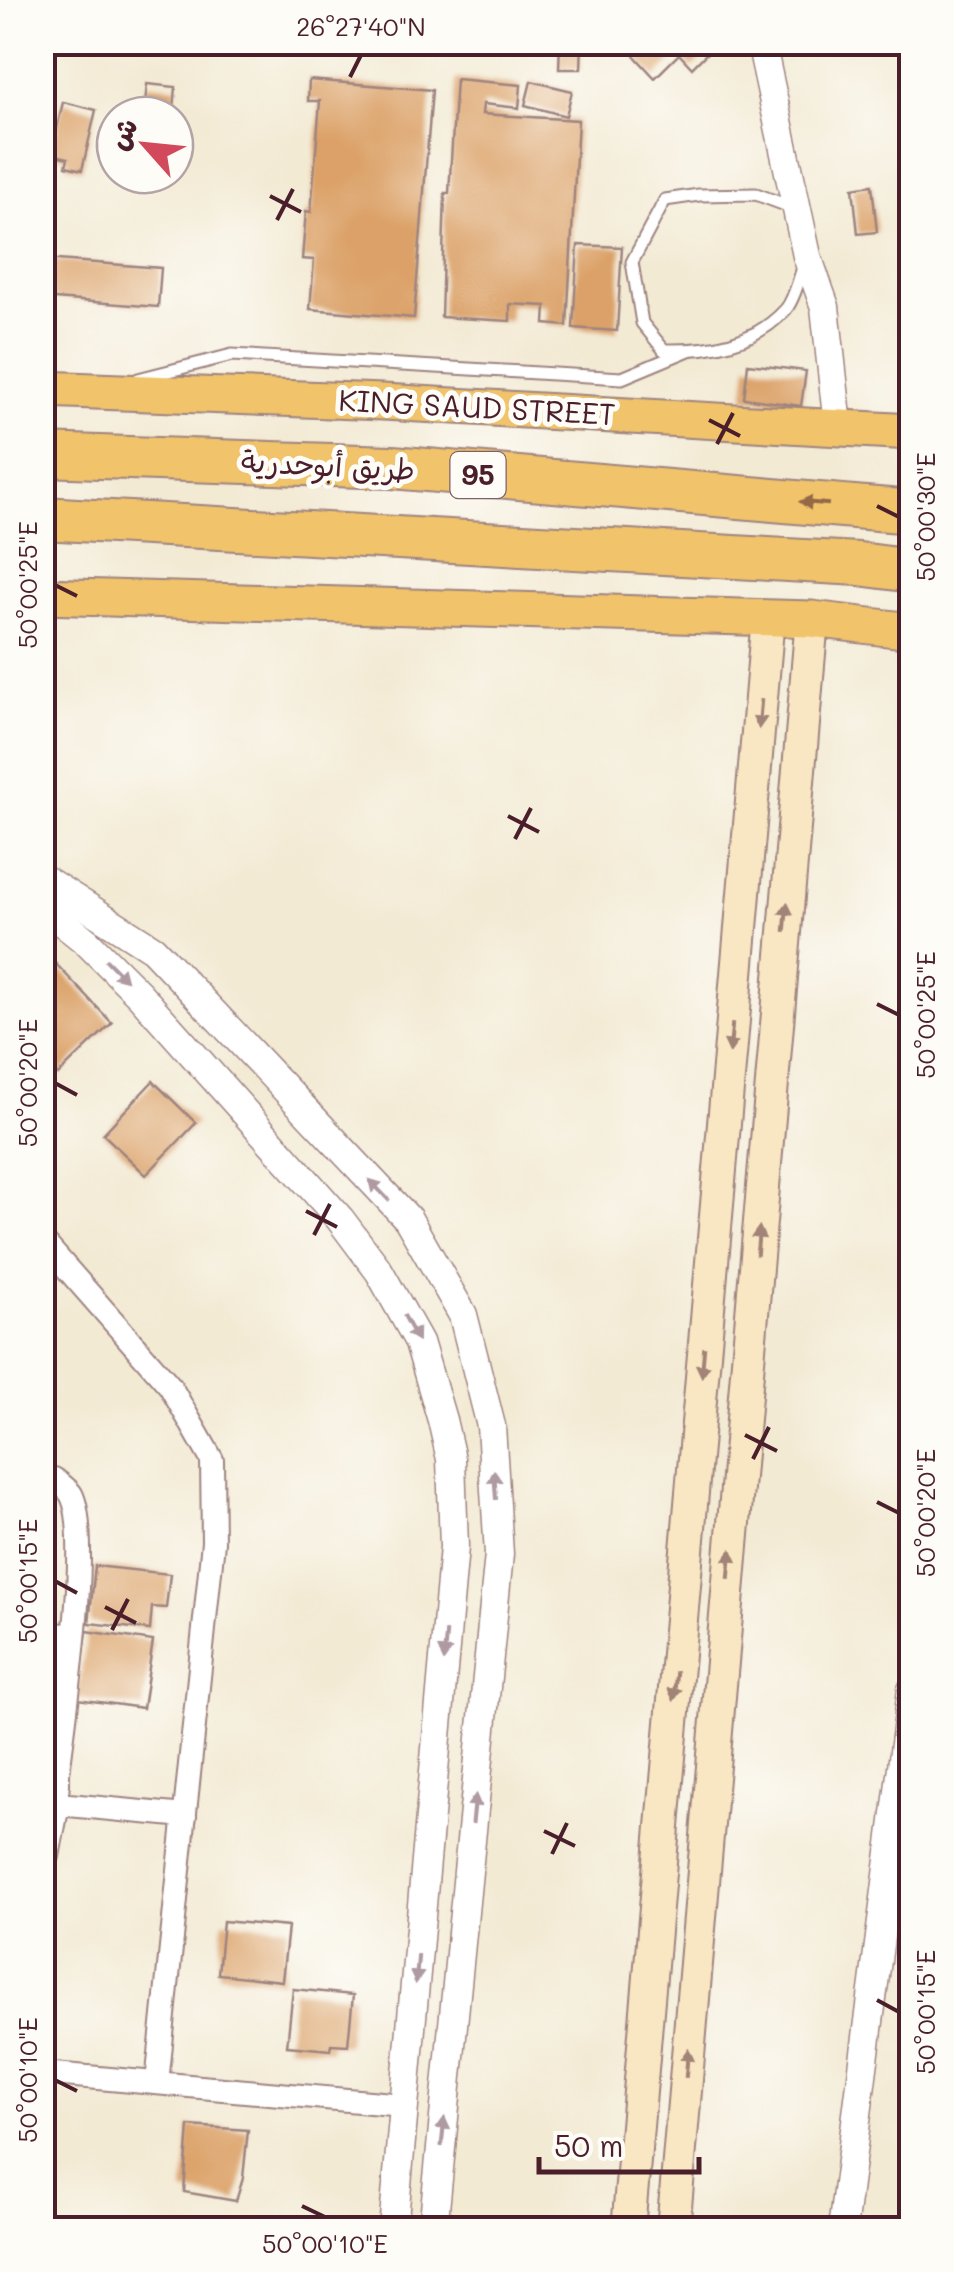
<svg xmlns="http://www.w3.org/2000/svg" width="954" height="2272" font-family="Mali,'Playpen Sans Arabic',sans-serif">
	<rect width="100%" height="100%" fill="#fdfcf7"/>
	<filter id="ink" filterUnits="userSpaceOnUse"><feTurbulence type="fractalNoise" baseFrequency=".01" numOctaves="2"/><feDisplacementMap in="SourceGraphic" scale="20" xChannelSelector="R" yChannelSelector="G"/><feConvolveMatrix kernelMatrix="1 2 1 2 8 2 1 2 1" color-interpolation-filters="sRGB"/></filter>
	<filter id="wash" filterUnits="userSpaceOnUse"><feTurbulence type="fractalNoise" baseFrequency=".0048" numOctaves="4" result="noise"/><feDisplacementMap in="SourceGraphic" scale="40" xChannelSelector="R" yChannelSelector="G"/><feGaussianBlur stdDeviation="2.25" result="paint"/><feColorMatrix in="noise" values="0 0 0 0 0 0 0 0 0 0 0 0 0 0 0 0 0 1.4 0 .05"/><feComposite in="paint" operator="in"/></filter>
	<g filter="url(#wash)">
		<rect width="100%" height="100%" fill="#f3ead4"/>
		<g id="blocks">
			<g fill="#dba167">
				<path d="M560,42H582L581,69H559Z"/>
				<path d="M641,42H718L692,68L679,54L655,78L631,52Z"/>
				<path d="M456,79L521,85L519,108L483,104L482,114L578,120L567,326L545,324L546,306L510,304V321L441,317L445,193H449Z"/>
				<path d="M309,80L432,90L414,318L310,309L314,260L302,259L306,211L311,212L320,101H308Z"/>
				<path d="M531,81L572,91L566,116L525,105Z"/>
				<path d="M147,84L176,87L174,109H177L176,115H144Z"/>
				<path d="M63,102L96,110L82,170L66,166L68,158L51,154Z"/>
				<path d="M872,185L877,232L858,234L853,188Z"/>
				<path d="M578,245L622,247L617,331L573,328Z"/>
				<path d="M44,259L161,268L158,307L42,298Z"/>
				<path d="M748,364L806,371L801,406L744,398Z"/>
				<path d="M56,964L112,1023L58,1075L42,1059V977Z"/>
				<path d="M153,1081L196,1123L146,1175L103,1134Z"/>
				<path d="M95,1566L170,1574L166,1608L152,1607L150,1630L89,1623Z"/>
				<path d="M87,1631L153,1641L143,1708L77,1699Z"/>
				<path d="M42,1664L49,1665L44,1690H42Z"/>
				<path d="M223,1921L288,1927L282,1981L218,1974Z"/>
				<path d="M293,1989L353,1995L348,2045L331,2044L330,2050L287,2046Z"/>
				<path d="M189,2126L248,2130L243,2178L236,2201L184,2192Z"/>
			</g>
		</g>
	</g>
	<g filter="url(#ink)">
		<use href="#blocks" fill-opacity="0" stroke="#9e8480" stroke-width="2.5"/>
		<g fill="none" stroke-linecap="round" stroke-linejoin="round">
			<defs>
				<g id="service">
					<path d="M796,209L756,194L699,195L665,200L632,262L642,323L664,350C710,351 755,344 786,309C795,298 799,278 804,265"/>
					<path d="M138,379L232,355L622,378L689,350"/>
				</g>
				<g id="minor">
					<path d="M42,1240L170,1386L212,1460L213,1542L157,2083"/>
					<path d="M42,1480L54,1479C59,1483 68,1489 71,1494C93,1533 64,1722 58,1774"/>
					<path d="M42,1634L73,1635"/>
					<path d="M46,1773L58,1774V1804L185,1816"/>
					<path d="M42,1855L48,1856L58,1804"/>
					<path d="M42,2073L404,2105"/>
				</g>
				<g id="tertiary">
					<path d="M761,42L807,256L825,307L838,426"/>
					<path d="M42,878L153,949L408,1219L463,1315L491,1426L499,1554L433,2230"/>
					<path d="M42,906L87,942L139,994L340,1219L379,1271L419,1342L442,1420L451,1459L454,1547L393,2230"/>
					<path d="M842,2230L912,1690"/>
				</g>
				<g id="secondary">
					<path d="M628,2230L768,617"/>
					<path d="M673,2230L812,619"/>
				</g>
				<g id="primary">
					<path d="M42,389L383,402L912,432"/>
					<path d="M42,596L812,619L912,631"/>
				</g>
				<g id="motorway">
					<path d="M42,455L392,467L912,512"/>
					<path d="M42,518L859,564L912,571"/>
				</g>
			</defs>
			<use href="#service" stroke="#9e8480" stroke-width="15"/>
			<use href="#minor" stroke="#9e8480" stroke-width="26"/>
			<use href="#tertiary" stroke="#9e8480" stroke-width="31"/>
			<use href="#secondary" stroke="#9e8480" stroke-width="36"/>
			<use href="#primary" stroke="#9e8480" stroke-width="39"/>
			<use href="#motorway" stroke="#9e8480" stroke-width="46"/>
			<use href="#service" stroke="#fff" stroke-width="11"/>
			<use href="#minor" stroke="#fff" stroke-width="22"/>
			<use href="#tertiary" stroke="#fff" stroke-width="28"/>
			<use href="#secondary" stroke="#f9e7c3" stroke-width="32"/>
			<use href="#primary" stroke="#f1c36a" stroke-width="35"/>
			<use href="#motorway" stroke="#f1c36a" stroke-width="42"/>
		</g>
		<defs><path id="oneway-solid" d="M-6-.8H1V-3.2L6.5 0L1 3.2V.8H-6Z" transform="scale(2.5)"/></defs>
		<use fill="#956947" href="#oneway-solid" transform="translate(814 503) rotate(-175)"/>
		<g fill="#a28377">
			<use href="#oneway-solid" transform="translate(760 714) rotate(95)"/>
			<use href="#oneway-solid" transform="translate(786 917) rotate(-85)"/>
			<use href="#oneway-solid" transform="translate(731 1038) rotate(95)"/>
			<use href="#oneway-solid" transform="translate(758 1241) rotate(-85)"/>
			<use href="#oneway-solid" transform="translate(703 1362) rotate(95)"/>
			<use href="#oneway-solid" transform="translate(730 1564) rotate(-85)"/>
			<use href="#oneway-solid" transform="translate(675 1686) rotate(95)"/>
			<use href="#oneway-solid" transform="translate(687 2063) rotate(-85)"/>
		</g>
		<g fill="#ae9aa0">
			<use href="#oneway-solid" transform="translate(116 970) rotate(45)"/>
			<use href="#oneway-solid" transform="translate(379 1190) rotate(-134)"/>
			<use href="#oneway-solid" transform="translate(411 1328) rotate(61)"/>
			<use href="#oneway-solid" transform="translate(495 1485) rotate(-94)"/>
			<use href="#oneway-solid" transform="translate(445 1646) rotate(95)"/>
			<use href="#oneway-solid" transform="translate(474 1809) rotate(-84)"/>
			<use href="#oneway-solid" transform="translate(417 1969) rotate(95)"/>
			<use href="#oneway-solid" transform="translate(443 2132) rotate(-84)"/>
		</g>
	</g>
	<path fill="none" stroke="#4a1f2b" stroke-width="4" d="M350,77L361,55M270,196L301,212M277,220L293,189M709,420L740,436M717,444L733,413M877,506L899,517M55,585L77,596M508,816L539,832M515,839L531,808M877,1004L899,1015M55,1083L77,1095M306,1211L337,1227M314,1235L330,1204M745,1435L777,1451M753,1459L769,1427M877,1502L899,1513M55,1581L77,1593M105,1607L136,1623M112,1630L128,1599M544,1831L575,1846M552,1854L567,1823M877,2000L899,2012M55,2080L77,2091M302,2206L325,2217"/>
	<g text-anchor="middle" stroke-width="10" stroke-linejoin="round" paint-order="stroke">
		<rect fill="#fdfcf7" stroke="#806168" stroke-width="2.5" x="450.5" y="452" width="55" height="46" rx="8"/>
		<g font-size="28" font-weight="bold" fill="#4a1f2b">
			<text x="478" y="485">95</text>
		</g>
		<g font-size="30" fill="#4a1f2b" stroke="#fdfcf7">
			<text transform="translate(477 408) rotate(3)" y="10">KING SAUD STREET</text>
			<text transform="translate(328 466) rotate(3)" y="10">طريق أبوحدرية</text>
		</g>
	</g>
	<rect width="954" height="2272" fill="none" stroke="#fdfcf7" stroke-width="110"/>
	<g transform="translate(145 145) rotate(297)"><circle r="48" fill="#fdfcf7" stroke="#b5a4a5" stroke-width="2.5"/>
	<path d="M0-8L18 38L0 25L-18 38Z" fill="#d1495b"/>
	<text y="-15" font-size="28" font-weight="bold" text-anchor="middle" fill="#4a1f2b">ش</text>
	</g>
	<path d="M539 2157v15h160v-15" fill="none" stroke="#4a1f2b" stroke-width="5"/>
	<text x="554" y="2157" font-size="30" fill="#4a1f2b" stroke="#fdfcf7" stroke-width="8" paint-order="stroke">50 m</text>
	<rect x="55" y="55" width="844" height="2162" fill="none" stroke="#4a1f2b" stroke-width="4"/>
	<g font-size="25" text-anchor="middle" fill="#4a1f2b">
		<text x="361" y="36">26°27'40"N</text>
		<text transform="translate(926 517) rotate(-90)" y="9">50°00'30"E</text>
		<text transform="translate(28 585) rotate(-90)" y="9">50°00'25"E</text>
		<text transform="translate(926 1015) rotate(-90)" y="9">50°00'25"E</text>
		<text transform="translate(28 1083) rotate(-90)" y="9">50°00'20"E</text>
		<text transform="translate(926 1513) rotate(-90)" y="9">50°00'20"E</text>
		<text transform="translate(28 1581) rotate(-90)" y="9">50°00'15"E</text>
		<text transform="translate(926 2012) rotate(-90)" y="9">50°00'15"E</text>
		<text transform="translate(28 2080) rotate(-90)" y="9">50°00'10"E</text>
		<text x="325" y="2253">50°00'10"E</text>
	</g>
</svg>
